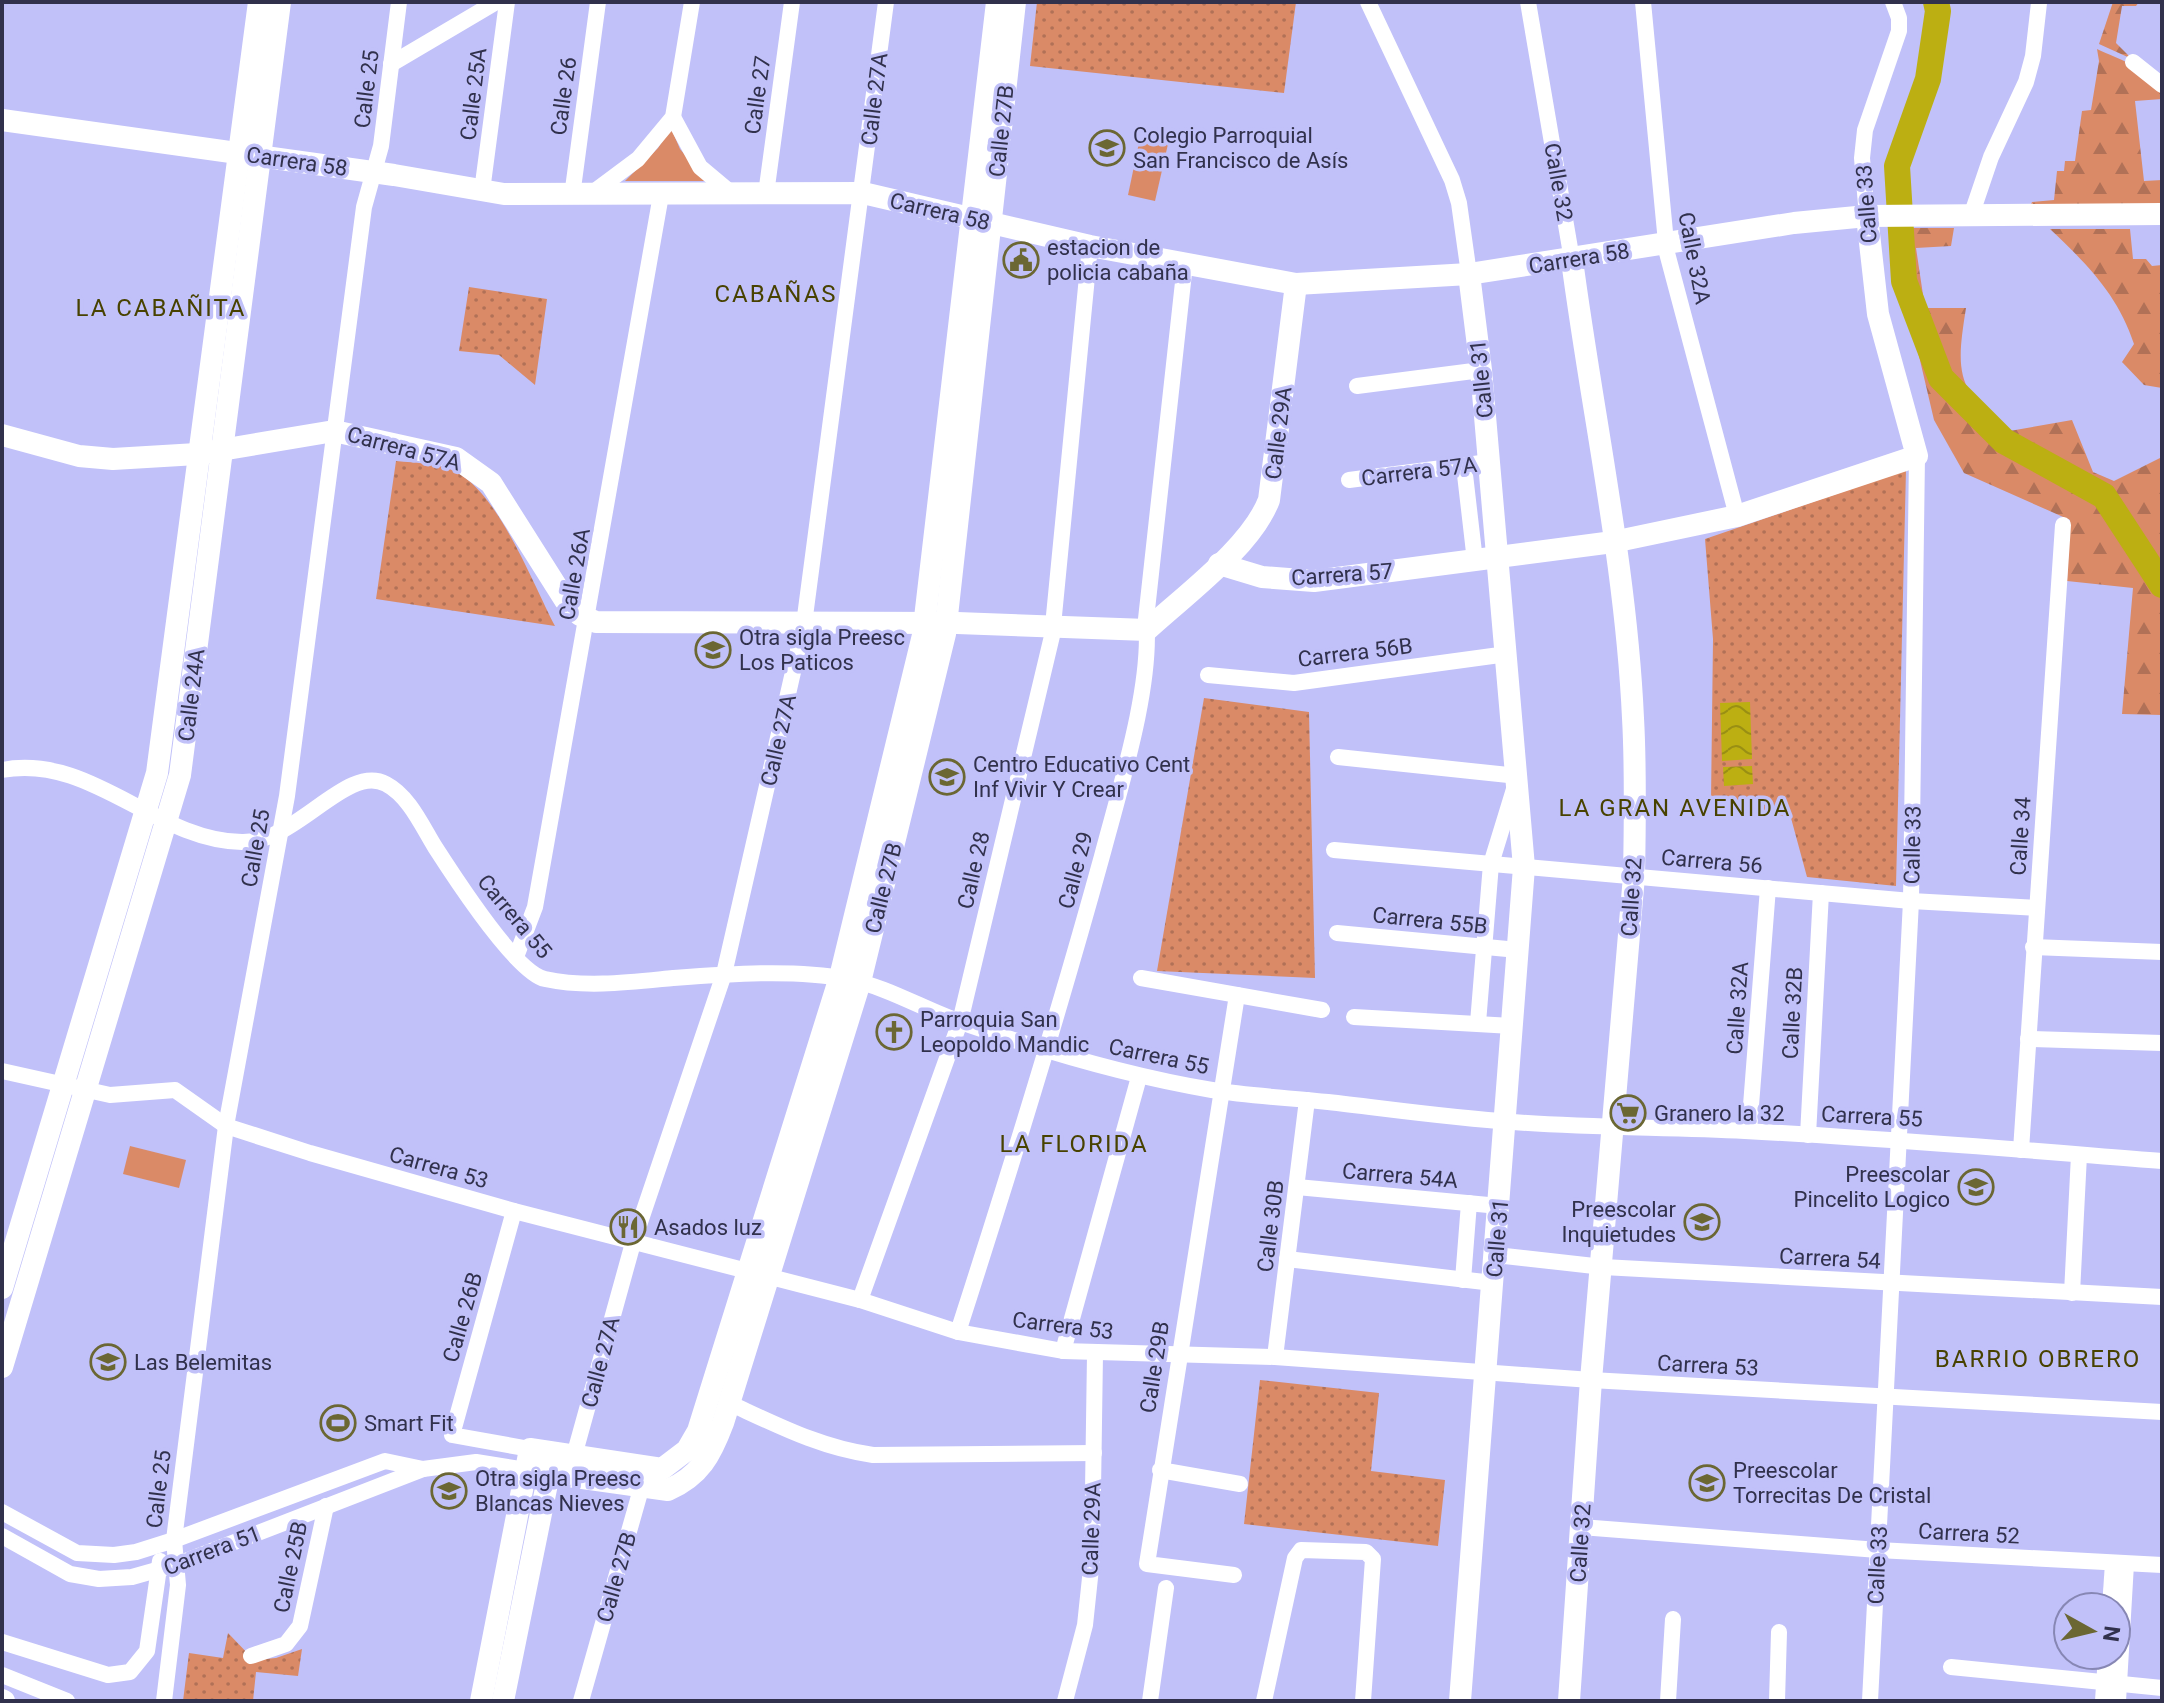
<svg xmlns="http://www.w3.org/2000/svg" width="2164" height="1703" font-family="Roboto,sans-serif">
	<defs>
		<pattern id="forest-firs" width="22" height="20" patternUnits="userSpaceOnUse" patternTransform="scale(2)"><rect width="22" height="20" fill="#da8a67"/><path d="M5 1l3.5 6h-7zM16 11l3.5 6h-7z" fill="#b17157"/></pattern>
		<pattern id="park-dots" width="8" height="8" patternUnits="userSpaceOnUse" patternTransform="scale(2)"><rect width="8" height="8" fill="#da8a67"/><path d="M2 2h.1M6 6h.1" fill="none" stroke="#b17157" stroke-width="1.8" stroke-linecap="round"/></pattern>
		<pattern id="water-waves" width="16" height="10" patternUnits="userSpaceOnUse" patternTransform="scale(2)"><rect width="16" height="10" fill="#bcaf12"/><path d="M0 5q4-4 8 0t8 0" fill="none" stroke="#998f13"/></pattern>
	</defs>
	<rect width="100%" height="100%" fill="#c1c1f9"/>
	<g fill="#da8a67">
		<path d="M671,128L680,149L707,181H625L658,148Z"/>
		<path d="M1140,138L1168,144L1155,201L1128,195Z"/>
		<path d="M130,1146L186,1160L179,1188L123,1174Z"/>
	</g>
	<g fill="url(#forest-firs)">
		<path d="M2113,2H2139L2136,6H2122L2116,43L2132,59L2099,44Z"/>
		<path d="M2097,49C2118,59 2160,72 2162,99L2135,101L2144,181L2162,180V208L2030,207L2032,202L2054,200L2057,171H2064L2065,161H2075L2082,111L2091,110L2099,61Z"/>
		<path d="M1889,228H1954L1951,246L1916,248L1925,308H1966C1956,371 1956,387 2004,432L2072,420L2093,472L2114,481L2162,457V715L2122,714L2133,588L2067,581L2070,520L1964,473L1934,420Z"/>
		<path d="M2050,229H2130L2133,259H2146L2152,266L2162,265V388L2144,385L2122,362L2134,344C2118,295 2087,264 2050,229Z"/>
	</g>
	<g fill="url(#park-dots)">
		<path d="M1037,2H1296L1284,93L1030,66Z"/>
		<path d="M469,287L547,299L535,385L499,355L459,351Z"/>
		<path d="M396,461C416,463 439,463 456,472C499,494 533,584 555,626L376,599Z"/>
		<path d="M1906,470L1896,886L1807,877L1791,818L1711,800L1713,639L1705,539Z"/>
		<path d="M1204,698L1309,712L1315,978L1157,971Z"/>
		<path d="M1260,1380L1379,1393L1371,1471L1445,1480L1438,1546L1244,1524Z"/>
		<path d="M228,1633L254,1660L276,1658L302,1649L298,1676L256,1672L253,1701H183L189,1653L223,1658Z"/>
	</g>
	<g fill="url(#water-waves)">
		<path d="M1750,702L1752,759L1722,761L1720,703Z"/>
		<path d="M1752,766L1753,784L1724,786L1723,767Z"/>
	</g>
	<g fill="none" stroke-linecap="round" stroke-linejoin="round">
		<path stroke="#bcaf12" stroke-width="26" d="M1936,2L1938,11L1928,79L1897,166L1904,281L1941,378L2004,441L2104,496L2162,585"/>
		<g stroke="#fff" stroke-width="16">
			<path d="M1368,2L1452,180L1459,203L1469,274"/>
			<path d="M1528,2L1572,260"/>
			<path d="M1643,2L1667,253L1737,516"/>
			<path d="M2133,62L2162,85"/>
			<path d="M391,64L496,2"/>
			<path d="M673,117L700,167L731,193"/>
			<path d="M482,191L507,2"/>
			<path d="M591,194L638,159L673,117L692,2"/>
			<path d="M766,194L792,2"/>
			<path d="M572,196L598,2"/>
			<path d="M1867,216L1862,158L1865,130L1899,31V18L1893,2"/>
			<path d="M1971,216L1991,157L2026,82L2033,56L2039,3"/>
			<path d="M1357,386L1481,370"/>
			<path d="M1464,466L1475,561"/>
			<path d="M1349,480L1489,462"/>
			<path d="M1208,675L1294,683L1507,654"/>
			<path d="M1338,757L1518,776L1491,864L1478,1023"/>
			<path d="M2,770C91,753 156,841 242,842C297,843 346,763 386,784C409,796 422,826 435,847C453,875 516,973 545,979C586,988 632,982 673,978C727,974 794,969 847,979C889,987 926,1011 966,1024C1047,1052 1128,1076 1212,1090C1250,1096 1290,1098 1328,1102C1389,1109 1451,1118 1513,1122C1590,1128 1668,1127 1745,1131C1884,1138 2023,1150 2162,1161"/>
			<path d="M1334,850L1911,901L2037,908"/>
			<path d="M1337,933L1518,950"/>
			<path d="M2033,947L2162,952"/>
			<path d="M516,957L535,907L661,195"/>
			<path d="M1141,978L1322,1010"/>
			<path d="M1354,1017L1512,1026"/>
			<path d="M2028,1039L2162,1043"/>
			<path d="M2,1071L110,1095L175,1090L226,1126L310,1153L514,1211L860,1300L958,1332L1063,1351L1275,1357L1591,1380L2162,1412"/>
			<path d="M1749,1131L1768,888"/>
			<path d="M1808,1135L1821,893"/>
			<path d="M2021,1150L2063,525"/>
			<path d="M1297,1187L1499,1206"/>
			<path d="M514,1211L452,1435L530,1449"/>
			<path d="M1496,1255L1603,1267L2162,1297"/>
			<path d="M1287,1259L1493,1283"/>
			<path d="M1463,1280L1469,1203"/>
			<path d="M2072,1293L2079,1155"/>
			<path d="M860,1300L960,1022L1052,636L1090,246"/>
			<path d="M958,1332C1009,1174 1058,1016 1102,856C1119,791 1153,685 1146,619L1185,264"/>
			<path d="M1063,1351L1139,1077"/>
			<path d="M1275,1357L1307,1100"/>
			<path d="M729,1403C777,1425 821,1448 873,1455L1094,1453"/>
			<path d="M574,1456L633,1243L724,974L804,624L886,2"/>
			<path d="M1160,1470L1240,1484"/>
			<path d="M2,1512L77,1553L114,1555L136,1552L174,1540L385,1461L423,1469"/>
			<path d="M1581,1527L1878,1550L2162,1565"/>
			<path d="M2,1536L70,1574L99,1579L132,1577L178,1564L423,1469L476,1462L526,1470"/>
			<path d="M1234,1575L1147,1564L1237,995"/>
			<path d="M2110,1607L2113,1563"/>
			<path d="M2,1642L108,1675L130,1672L147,1651L160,1561"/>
			<path d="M251,1656L286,1644L300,1626L326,1506"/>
			<path d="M1951,1667L2162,1688"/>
			<path d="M2,1675L67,1701"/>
			<path d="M164,1701L178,1585L174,1540L226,1126L287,796L364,207L381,146L399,2"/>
			<path d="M581,1701L641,1489"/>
			<path d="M1065,1701L1085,1625L1092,1559L1095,1354"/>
			<path d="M1150,1701L1166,1588"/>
			<path d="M1264,1701L1295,1558L1301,1550L1366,1552L1373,1559L1363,1701"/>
			<path d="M1668,1701L1673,1619"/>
			<path d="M1777,1701L1779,1632"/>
			<path d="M1870,1701L1911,901L1917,456"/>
			<path d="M2103,1701L2106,1655"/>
			<path d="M2118,1701L2126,1564"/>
		</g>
		<g stroke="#fff" stroke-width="22">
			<path d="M2,120L394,175L504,194L863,193L1090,246L1296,284L1469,274L1794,223L1867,216L2162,214"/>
			<path d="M2,435L79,456L113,459L197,454L334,431L456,458L491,483L565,600L580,615L596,622L957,623L1147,630C1185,595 1251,547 1269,500L1296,284"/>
			<path d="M1219,564L1262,577L1314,581L1613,542L1737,516L1917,456L1878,314L1867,216"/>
			<path d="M2,1288L157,773L259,2"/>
			<path d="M2,1367L180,775L280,2"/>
			<path d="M526,1470L668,1490C700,1476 711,1455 723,1423L860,982L945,634L1015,2"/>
			<path d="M2,1700L4,1701"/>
			<path d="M481,1701L530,1449L662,1469L687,1450L698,1431L840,977L923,635L997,2"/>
			<path d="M503,1701L552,1459"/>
			<path d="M1460,1701L1524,867L1481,370L1469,274"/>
			<path d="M1569,1701L1591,1380L1634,876C1635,824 1636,771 1633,718C1626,565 1592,412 1572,260"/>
		</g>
	</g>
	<defs>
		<symbol id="school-ring" viewBox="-11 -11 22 22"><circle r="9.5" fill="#c1c1f9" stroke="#6b6733" stroke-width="1.5"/><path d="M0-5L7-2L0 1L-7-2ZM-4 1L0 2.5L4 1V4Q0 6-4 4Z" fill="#6b6733"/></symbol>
		<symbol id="civic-ring" viewBox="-11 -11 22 22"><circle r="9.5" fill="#c1c1f9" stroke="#6b6733" stroke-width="1.5"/><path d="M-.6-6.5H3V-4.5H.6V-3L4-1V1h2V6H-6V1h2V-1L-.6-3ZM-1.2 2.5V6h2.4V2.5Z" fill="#6b6733"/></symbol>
		<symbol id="church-ring" viewBox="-11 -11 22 22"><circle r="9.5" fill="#c1c1f9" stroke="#6b6733" stroke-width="1.5"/><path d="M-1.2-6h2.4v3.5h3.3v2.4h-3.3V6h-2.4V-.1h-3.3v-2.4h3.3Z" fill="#6b6733"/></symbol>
		<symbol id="supermarket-ring" viewBox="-11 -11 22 22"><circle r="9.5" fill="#c1c1f9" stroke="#6b6733" stroke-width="1.5"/><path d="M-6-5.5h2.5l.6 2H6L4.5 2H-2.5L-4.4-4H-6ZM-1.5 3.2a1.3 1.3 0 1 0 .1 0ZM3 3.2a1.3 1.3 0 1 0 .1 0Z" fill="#6b6733"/></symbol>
		<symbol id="restaurant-ring" viewBox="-11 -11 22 22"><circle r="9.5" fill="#c1c1f9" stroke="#6b6733" stroke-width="1.5"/><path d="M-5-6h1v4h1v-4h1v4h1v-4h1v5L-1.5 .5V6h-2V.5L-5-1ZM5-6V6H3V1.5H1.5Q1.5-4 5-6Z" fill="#6b6733"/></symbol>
		<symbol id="stadium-ring" viewBox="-11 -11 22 22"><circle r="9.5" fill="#c1c1f9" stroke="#6b6733" stroke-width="1.5"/><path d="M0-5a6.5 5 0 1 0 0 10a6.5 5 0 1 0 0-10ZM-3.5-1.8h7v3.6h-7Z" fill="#6b6733"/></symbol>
	</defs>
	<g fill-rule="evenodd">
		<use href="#school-ring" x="1087" y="128" width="40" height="40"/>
		<use href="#civic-ring" x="1001" y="240" width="40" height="40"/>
		<use href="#school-ring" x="693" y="630" width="40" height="40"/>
		<use href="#school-ring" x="927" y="757" width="40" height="40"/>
		<use href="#church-ring" x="874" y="1012" width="40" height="40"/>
		<use href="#supermarket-ring" x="1608" y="1093" width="40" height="40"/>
		<use href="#school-ring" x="1956" y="1167" width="40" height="40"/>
		<use href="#school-ring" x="1682" y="1202" width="40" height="40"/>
		<use href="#restaurant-ring" x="608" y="1207" width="40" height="40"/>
		<use href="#school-ring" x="88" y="1342" width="40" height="40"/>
		<use href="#stadium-ring" x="318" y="1403" width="40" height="40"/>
		<use href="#school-ring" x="1687" y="1463" width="40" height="40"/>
		<use href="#school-ring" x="429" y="1471" width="40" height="40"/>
	</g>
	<g text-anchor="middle" stroke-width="7" stroke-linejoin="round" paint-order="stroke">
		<g font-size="22" fill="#31314c" stroke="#c1c1f9">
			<text transform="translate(366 89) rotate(-83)" y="8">Calle 25</text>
			<text transform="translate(473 94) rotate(-83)" y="8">Calle 25A</text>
			<text transform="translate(757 95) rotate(-82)" y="8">Calle 27</text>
			<text transform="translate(563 96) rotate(-82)" y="8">Calle 26</text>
			<text transform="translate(874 99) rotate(-83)" y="8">Calle 27A</text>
			<text transform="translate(1001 131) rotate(-84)" y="8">Calle 27B</text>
			<text transform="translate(297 161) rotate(8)" y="8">Carrera 58</text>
			<text transform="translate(1559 182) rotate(80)" y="8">Calle 32</text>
			<text transform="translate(1866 204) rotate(-94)" y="8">Calle 33</text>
			<text transform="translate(940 211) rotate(13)" y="8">Carrera 58</text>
			<text transform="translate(1579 258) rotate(-9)" y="8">Carrera 58</text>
			<text transform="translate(1695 258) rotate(79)" y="8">Calle 32A</text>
			<text transform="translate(1481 379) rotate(-96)" y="8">Calle 31</text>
			<text transform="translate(1278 433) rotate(-83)" y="8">Calle 29A</text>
			<text transform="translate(404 448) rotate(15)" y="8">Carrera 57A</text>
			<text transform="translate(1419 471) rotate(-7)" y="8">Carrera 57A</text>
			<text transform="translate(574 574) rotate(-80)" y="8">Calle 26A</text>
			<text transform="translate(1342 574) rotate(-4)" y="8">Carrera 57</text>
			<text transform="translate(1355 652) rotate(-7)" y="8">Carrera 56B</text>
			<text transform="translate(191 695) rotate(-83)" y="8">Calle 24A</text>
			<text transform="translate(778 740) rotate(-77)" y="8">Calle 27A</text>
			<text transform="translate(2020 836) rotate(-86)" y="8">Calle 34</text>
			<text transform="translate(1912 845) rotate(-89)" y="8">Calle 33</text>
			<text transform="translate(255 848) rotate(-80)" y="8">Calle 25</text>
			<text transform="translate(1712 861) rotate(5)" y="8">Carrera 56</text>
			<text transform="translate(973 870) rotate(-77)" y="8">Calle 28</text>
			<text transform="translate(1075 870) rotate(-75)" y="8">Calle 29</text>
			<text transform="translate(883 888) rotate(-76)" y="8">Calle 27B</text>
			<text transform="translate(1631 897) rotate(-86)" y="8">Calle 32</text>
			<text transform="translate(515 916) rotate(50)" y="8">Carrera 55</text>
			<text transform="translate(1430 920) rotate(6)" y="8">Carrera 55B</text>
			<text transform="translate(1737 1008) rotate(-86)" y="8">Calle 32A</text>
			<text transform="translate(1792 1013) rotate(-87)" y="8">Calle 32B</text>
			<text transform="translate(1159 1056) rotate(12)" y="8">Carrera 55</text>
			<text transform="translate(1872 1116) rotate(3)" y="8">Carrera 55</text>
			<text transform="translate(439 1167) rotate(16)" y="8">Carrera 53</text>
			<text transform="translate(1400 1175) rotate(5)" y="8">Carrera 54A</text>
			<text transform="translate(1270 1226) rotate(-83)" y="8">Calle 30B</text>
			<text transform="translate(1497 1238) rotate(-85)" y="8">Calle 31</text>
			<text transform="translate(1830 1258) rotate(3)" y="8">Carrera 54</text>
			<text transform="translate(462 1317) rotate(-74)" y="8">Calle 26B</text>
			<text transform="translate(1063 1325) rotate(7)" y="8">Carrera 53</text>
			<text transform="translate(600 1362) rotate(-75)" y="8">Calle 27A</text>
			<text transform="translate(1708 1365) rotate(3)" y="8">Carrera 53</text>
			<text transform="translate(1154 1367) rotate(-81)" y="8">Calle 29B</text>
			<text transform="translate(158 1489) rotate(-83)" y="8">Calle 25</text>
			<text transform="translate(1091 1529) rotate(-88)" y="8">Calle 29A</text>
			<text transform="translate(1969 1533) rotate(3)" y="8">Carrera 52</text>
			<text transform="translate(1580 1543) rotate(-86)" y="8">Calle 32</text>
			<text transform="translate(212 1550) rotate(-21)" y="8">Carrera 51</text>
			<text transform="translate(1877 1565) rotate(-87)" y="8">Calle 33</text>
			<text transform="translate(290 1567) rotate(-78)" y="8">Calle 25B</text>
			<text transform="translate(616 1577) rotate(-74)" y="8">Calle 27B</text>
		</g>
		<g font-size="22" fill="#31314c" stroke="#c1c1f9" text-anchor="start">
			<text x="1133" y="143">Colegio Parroquial<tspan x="1133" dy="25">San Francisco de Asís</tspan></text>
			<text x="1047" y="255">estacion de<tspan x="1047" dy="25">policia cabaña</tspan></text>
			<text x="739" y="645">Otra sigla Preesc<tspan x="739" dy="25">Los Paticos</tspan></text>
			<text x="973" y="772">Centro Educativo Cent<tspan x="973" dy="25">Inf Vivir Y Crear</tspan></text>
			<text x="920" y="1027">Parroquia San<tspan x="920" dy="25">Leopoldo Mandic</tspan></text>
			<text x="1654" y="1121">Granero la 32</text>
			<text x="1950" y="1182" text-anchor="end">Preescolar<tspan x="1950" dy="25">Pincelito Logico</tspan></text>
			<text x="1676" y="1217" text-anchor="end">Preescolar<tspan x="1676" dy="25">Inquietudes</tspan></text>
			<text x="654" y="1235">Asados luz</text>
			<text x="134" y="1370">Las Belemitas</text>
			<text x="364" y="1431">Smart Fit</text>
			<text x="1733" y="1478">Preescolar<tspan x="1733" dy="25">Torrecitas De Cristal</tspan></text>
			<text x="475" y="1486">Otra sigla Preesc<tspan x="475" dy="25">Blancas Nieves</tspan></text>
		</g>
		<g font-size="24" letter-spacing="2" fill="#484200" stroke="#c1c1f9">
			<text x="776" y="302">CABAÑAS</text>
			<text x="161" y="316">LA CABAÑITA</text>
			<text x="1675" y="816">LA GRAN AVENIDA</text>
			<text x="1074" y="1152">LA FLORIDA</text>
			<text x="2038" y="1367">BARRIO OBRERO</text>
		</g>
	</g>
	<rect width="2164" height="1703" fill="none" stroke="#31314c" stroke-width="8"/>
	<g transform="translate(2092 1631) rotate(98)"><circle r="38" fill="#c1c1f9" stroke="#8787b4" stroke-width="2"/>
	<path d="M0-6L14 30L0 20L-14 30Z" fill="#6b6733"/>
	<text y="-12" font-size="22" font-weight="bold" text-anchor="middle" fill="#31314c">N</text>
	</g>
</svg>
